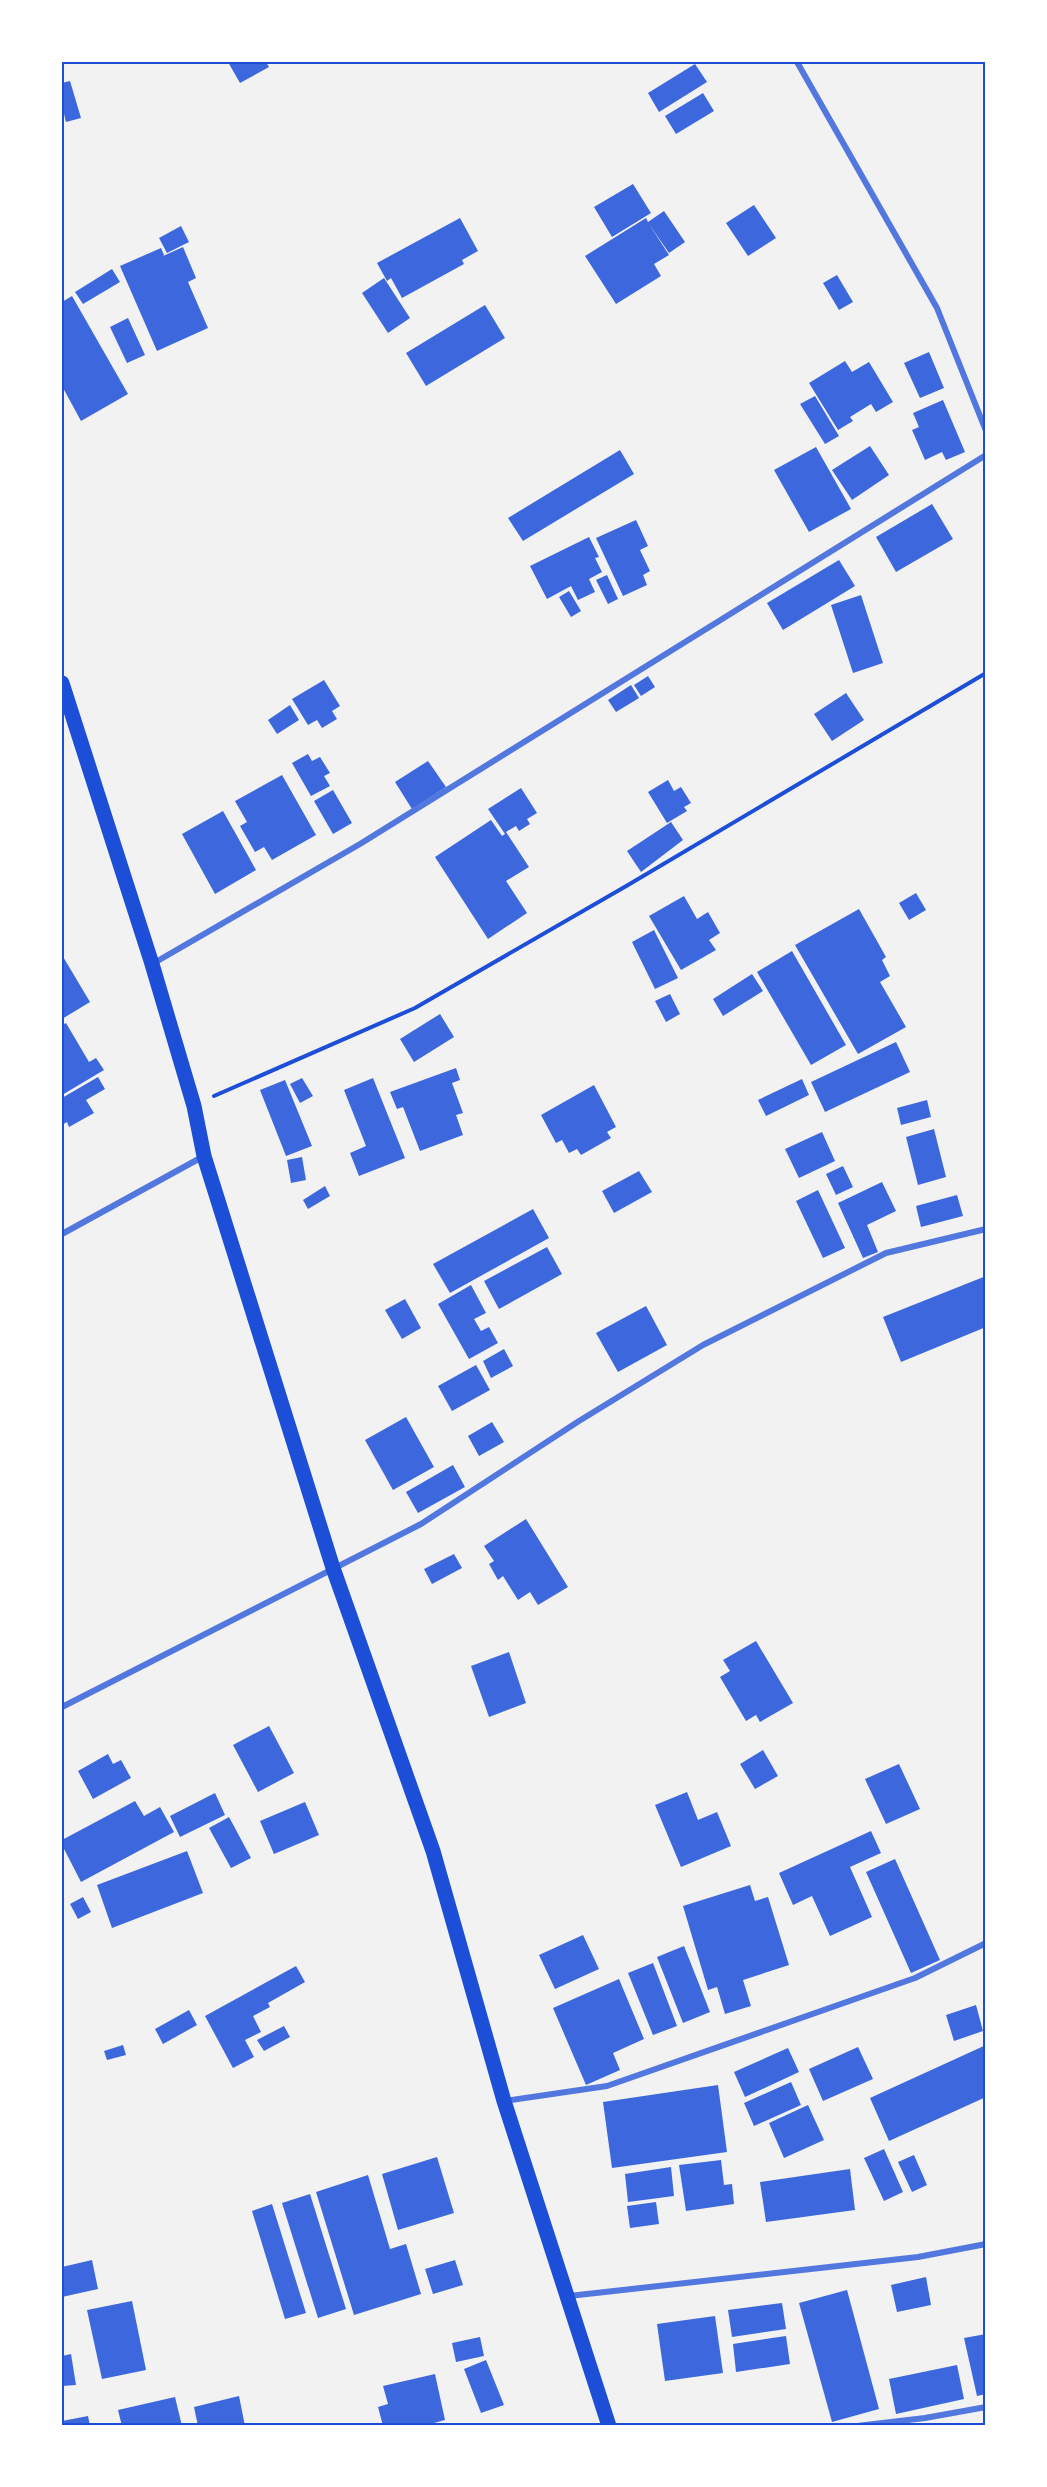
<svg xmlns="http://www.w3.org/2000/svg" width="1047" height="2487" font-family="'Archivo Narrow',sans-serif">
	<rect width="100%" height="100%" fill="#f2f2f2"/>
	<g fill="#3d67dc">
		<path d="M228,62H266L269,67L240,83Z"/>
		<path d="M695,64L707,82L659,112L648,93Z"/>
		<path d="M70,81L81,118L66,122L62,106V83Z"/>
		<path d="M703,93L714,111L676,134L665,116Z"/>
		<path d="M633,184L651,213L612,237L594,207Z"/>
		<path d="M754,205L776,238L748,256L726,223Z"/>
		<path d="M664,211L685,242L669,253L649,224L669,255L654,264L661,276L616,304L585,256L646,218L648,222Z"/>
		<path d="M460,218L478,251L462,260L464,264L402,298L391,278L387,281L377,263Z"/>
		<path d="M181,226L189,242L167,253L159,238Z"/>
		<path d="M183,247L196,278L188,282L208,328L157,351L120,266L161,248L164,255L163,256Z"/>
		<path d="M112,269L120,282L83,304L75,292Z"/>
		<path d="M837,275L853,302L839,310L823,283Z"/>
		<path d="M384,278L410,318L388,333L362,293Z"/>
		<path d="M72,296L128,394L81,421L62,386V302Z"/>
		<path d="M485,305L505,338L426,386L406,353Z"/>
		<path d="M128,318L145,355L127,363L110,327Z"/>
		<path d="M929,352L944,388L920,398L904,363Z"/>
		<path d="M845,361L852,372L869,362L893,402L876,412L871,404L850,417L853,421L838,430L809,383Z"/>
		<path d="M815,396L839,436L825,444L800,404Z"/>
		<path d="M943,400L965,452L946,460L942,452L925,460L912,430L919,427L913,413Z"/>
		<path d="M870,446L889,475L852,500L832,470Z"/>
		<path d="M816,447L851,509L809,532L774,470Z"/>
		<path d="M620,450L634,474L523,541L508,518Z"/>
		<path d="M932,504L953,539L896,572L876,537Z"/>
		<path d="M636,520L648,546L640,550L650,571L643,575L647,585L623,596L596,538Z"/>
		<path d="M589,537L599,557L595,558L602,572L589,579L595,592L578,600L571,586L547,599L530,566Z"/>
		<path d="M839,560L855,586L783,630L767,603Z"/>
		<path d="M607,575L618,599L608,604L596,580Z"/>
		<path d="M569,591L581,611L571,617L559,597Z"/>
		<path d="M861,595L883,663L853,673L831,605Z"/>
		<path d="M648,676L655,687L641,696L634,685Z"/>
		<path d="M324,680L340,706L332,711L337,719L322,728L317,720L308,725L292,699Z"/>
		<path d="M631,685L639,698L616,712L608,700Z"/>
		<path d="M846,693L864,720L832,741L814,714Z"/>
		<path d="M290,705L299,720L277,734L268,720Z"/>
		<path d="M308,754L312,761L320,757L330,773L324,776L330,786L311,796L292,763Z"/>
		<path d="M428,761L446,787L412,809L395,782Z"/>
		<path d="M282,775L316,835L272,860L264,847L255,852L240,826L247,822L235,801Z"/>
		<path d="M668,780L674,791L681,787L691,803L684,807L687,811L667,823L648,792Z"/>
		<path d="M521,788L537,813L527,819L530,824L519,831L516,826L506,832L529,867L506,881L527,913L488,939L435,857L491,820L502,836L505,834L488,809Z"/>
		<path d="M333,790L352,823L333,834L314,801Z"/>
		<path d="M223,811L256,870L215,894L182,834Z"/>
		<path d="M671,822L683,840L641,872L627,851Z"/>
		<path d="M916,893L926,910L909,920L899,903Z"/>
		<path d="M684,896L697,919L708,912L720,933L709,940L716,950L681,970L649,916Z"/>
		<path d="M859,909L886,957L882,960L890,976L880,982L906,1027L858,1054L795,945Z"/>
		<path d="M654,930L678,978L655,989L632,942Z"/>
		<path d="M792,951L846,1045L811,1065L757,972Z"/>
		<path d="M62,955L90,1002L62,1019Z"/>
		<path d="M752,974L763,991L723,1016L713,999Z"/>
		<path d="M670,994L680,1014L666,1022L655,1001Z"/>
		<path d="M440,1014L454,1037L414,1062L400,1039Z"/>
		<path d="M66,1023L89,1062L96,1058L104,1070L62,1095V1025Z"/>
		<path d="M896,1042L910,1072L825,1112L811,1082Z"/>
		<path d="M456,1068L460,1080L452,1083L463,1113L456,1115L463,1135L420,1151L403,1107L397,1109L390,1092Z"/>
		<path d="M98,1077L105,1089L86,1100L94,1113L69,1127L67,1122L62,1125V1098Z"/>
		<path d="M302,1078L313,1096L300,1103L290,1084Z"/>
		<path d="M373,1078L405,1158L359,1176L350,1153L366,1146L344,1090Z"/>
		<path d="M802,1079L809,1095L766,1116L758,1100Z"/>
		<path d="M285,1080L312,1146L286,1156L260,1090Z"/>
		<path d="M594,1085L616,1127L607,1132L611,1138L581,1155L577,1149L569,1153L562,1140L556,1143L541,1115Z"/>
		<path d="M927,1100L931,1117L901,1125L897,1108Z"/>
		<path d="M934,1129L946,1177L918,1185L906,1137Z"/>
		<path d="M822,1132L835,1161L799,1178L785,1149Z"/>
		<path d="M302,1157L306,1180L291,1183L287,1160Z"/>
		<path d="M843,1166L853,1187L836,1195L826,1174Z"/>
		<path d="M639,1171L652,1192L614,1213L602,1191Z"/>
		<path d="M882,1182L896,1211L867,1225L878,1252L863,1258L838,1203Z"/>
		<path d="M325,1186L330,1196L308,1209L303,1200Z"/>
		<path d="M818,1190L845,1248L823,1258L796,1201Z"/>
		<path d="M957,1195L963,1216L921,1227L916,1206Z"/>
		<path d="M533,1209L549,1238L450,1293L433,1264Z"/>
		<path d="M547,1247L562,1274L499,1309L484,1281Z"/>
		<path d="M986,1276V1327L901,1362L883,1317Z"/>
		<path d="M471,1285L486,1313L474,1319L481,1331L489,1327L498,1343L469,1359L438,1304Z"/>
		<path d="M405,1299L421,1328L402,1339L385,1310Z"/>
		<path d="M646,1306L667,1345L618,1372L596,1333Z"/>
		<path d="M504,1349L513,1366L491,1378L483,1361Z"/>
		<path d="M476,1365L490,1390L452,1411L438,1386Z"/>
		<path d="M406,1417L434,1467L393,1490L365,1440Z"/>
		<path d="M492,1422L504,1442L479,1456L468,1436Z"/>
		<path d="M453,1465L465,1487L418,1513L406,1492Z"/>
		<path d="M526,1519L568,1587L538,1605L530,1592L518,1600L503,1576L498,1580L489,1564L494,1561L484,1546Z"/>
		<path d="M454,1554L462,1568L432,1584L424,1569Z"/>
		<path d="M756,1641L793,1703L760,1722L756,1715L746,1721L720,1677L730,1671L723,1660Z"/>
		<path d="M509,1652L526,1703L489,1717L471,1666Z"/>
		<path d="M269,1726L294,1773L258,1792L233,1745Z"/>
		<path d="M763,1750L778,1776L755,1789L740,1764Z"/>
		<path d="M108,1754L113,1764L121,1760L131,1778L93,1799L78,1771Z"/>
		<path d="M899,1764L920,1809L886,1824L865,1779Z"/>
		<path d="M687,1792L698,1820L717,1812L731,1846L681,1867L655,1805Z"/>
		<path d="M215,1793L225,1815L180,1837L170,1816Z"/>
		<path d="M135,1801L144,1816L160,1807L174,1832L81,1882L62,1845V1840Z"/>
		<path d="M305,1802L319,1835L274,1854L260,1821Z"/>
		<path d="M229,1817L251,1858L231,1868L209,1828Z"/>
		<path d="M871,1831L881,1853L850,1867L872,1917L830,1936L812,1896L793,1905L779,1873Z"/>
		<path d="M187,1851L203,1893L112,1928L97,1885Z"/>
		<path d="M895,1859L940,1960L911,1973L866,1872Z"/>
		<path d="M750,1885L755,1901L768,1897L789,1965L743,1980L751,2006L725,2014L717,1987L708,1990L683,1906Z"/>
		<path d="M83,1897L91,1912L78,1919L70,1904Z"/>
		<path d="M583,1935L599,1969L555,1989L539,1955Z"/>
		<path d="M684,1946L710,2012L683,2023L657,1957Z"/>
		<path d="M653,1963L677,2026L653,2035L628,1973Z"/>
		<path d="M296,1966L305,1982L268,2003L270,2007L253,2016L261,2032L245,2040L254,2057L233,2068L205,2016Z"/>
		<path d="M619,1979L644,2039L613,2053L620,2070L586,2085L553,2008Z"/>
		<path d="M976,2005L983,2031L954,2041L946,2015Z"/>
		<path d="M189,2010L197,2025L163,2044L155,2029Z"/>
		<path d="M284,2026L290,2037L264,2051L257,2040Z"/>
		<path d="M123,2045L126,2055L107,2060L104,2051Z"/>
		<path d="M986,2045V2097L889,2141L870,2098Z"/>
		<path d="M858,2047L873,2079L823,2101L809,2069Z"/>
		<path d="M788,2048L799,2072L745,2097L734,2072Z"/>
		<path d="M791,2082L801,2105L754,2126L744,2103Z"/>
		<path d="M718,2085L727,2152L612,2168L603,2102Z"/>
		<path d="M808,2105L824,2140L784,2158L769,2123Z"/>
		<path d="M884,2149L903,2192L884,2201L864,2158Z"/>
		<path d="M914,2155L927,2185L912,2192L898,2162Z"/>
		<path d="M437,2157L454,2213L398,2230L382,2174Z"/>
		<path d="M721,2160L724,2185L732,2184L734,2204L686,2211L679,2165Z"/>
		<path d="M671,2167L674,2196L628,2202L625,2174Z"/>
		<path d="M850,2169L855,2210L766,2222L760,2182Z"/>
		<path d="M368,2175L390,2249L406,2244L421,2294L354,2315L316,2192Z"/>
		<path d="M310,2194L346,2309L318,2318L282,2203Z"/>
		<path d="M656,2202L659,2224L630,2228L627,2206Z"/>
		<path d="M272,2204L306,2313L285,2319L252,2211Z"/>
		<path d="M92,2260L98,2289L62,2297V2267Z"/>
		<path d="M455,2260L463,2285L433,2294L425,2269Z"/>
		<path d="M926,2277L931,2305L897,2312L891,2285Z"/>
		<path d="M847,2290L879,2409L832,2422L799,2303Z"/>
		<path d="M132,2301L146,2370L102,2379L87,2310Z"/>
		<path d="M782,2303L786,2329L732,2337L728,2310Z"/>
		<path d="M715,2316L723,2373L665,2381L657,2324Z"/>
		<path d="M986,2334V2394L977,2396L964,2338Z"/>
		<path d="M786,2336L790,2364L736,2372L733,2344Z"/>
		<path d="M480,2337L484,2356L456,2362L452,2343Z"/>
		<path d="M71,2354L76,2385L62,2386V2356Z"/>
		<path d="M486,2360L504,2405L481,2413L464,2369Z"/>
		<path d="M957,2365L964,2399L896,2414L889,2379Z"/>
		<path d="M435,2374L445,2420L423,2426H383L378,2407L388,2404L383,2386Z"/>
		<path d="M239,2396L245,2426H198L194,2407Z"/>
		<path d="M175,2397L182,2426H122L118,2410Z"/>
		<path d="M88,2416L90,2426H62V2421Z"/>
	</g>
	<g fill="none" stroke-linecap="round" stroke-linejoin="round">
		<path stroke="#1d4ed8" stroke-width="4" d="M214,1096L415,1008L628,885L986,673"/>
		<g stroke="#5277de" stroke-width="6">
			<path d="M797,62L937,308L986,431"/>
			<path d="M154,963L360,844L986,455"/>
			<path d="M62,1234L204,1156"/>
			<path d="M62,1707L421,1524L579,1421L703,1345L886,1253L986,1229"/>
			<path d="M504,2101L607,2086L915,1978L986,1943"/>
			<path d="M569,2296L918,2257L986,2244"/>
			<path d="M857,2426L925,2418L986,2407"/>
		</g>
		<path stroke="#1d4ed8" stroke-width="15" d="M62,683L152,964L194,1106L204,1156L333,1568L433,1851L504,2101L609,2426"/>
	</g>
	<rect width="1047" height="2487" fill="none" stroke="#ffffff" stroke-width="126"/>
	<rect x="63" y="63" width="921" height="2361" fill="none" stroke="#1d4ed8" stroke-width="2"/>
</svg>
